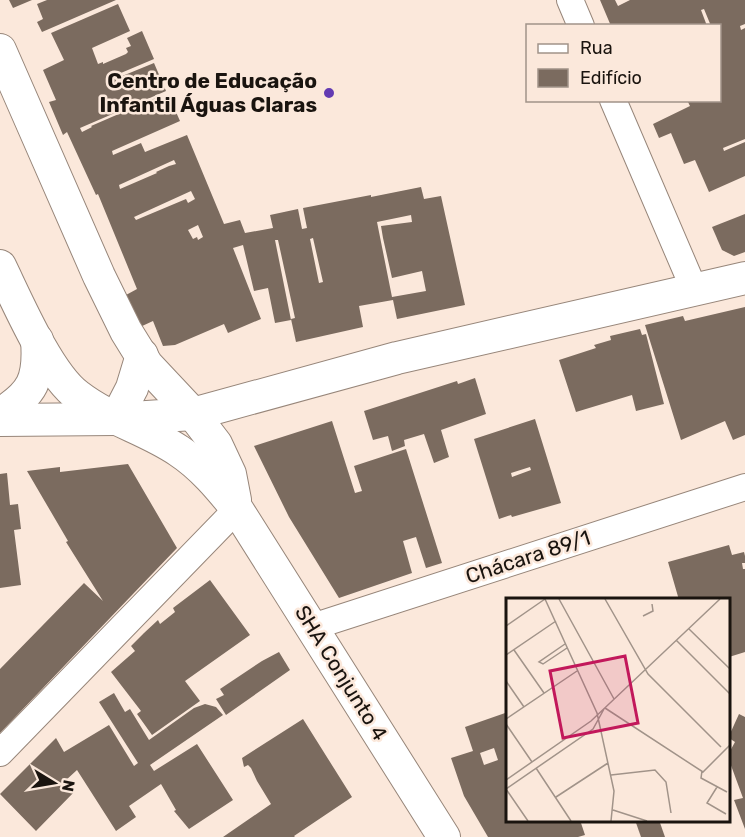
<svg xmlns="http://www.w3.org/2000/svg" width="745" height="837" font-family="Rubik,sans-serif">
	<rect width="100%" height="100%" fill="#fbe8db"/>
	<g fill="#7b6b5f" fill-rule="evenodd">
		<path d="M9,0H32L13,8Z"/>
		<path d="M47,0H116L42,32L37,22L43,19L37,4Z"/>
		<path d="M600,0H615L618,6L630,0H745V24L740,26L741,30L745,28V139L723,148L724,151L745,142V176L709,192L695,160L684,164L671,133L659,138L653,124L690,106L687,100H720V26H711L704,9L701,10L707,26H611Z"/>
		<path d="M118,4L130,31L92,48L98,64L103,62V64L126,54L128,52L126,48L131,46L127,38L142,31L154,59L109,78L110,81L154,63L166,91L80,128L82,132L92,127L91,126L158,97L163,107L172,103L180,121L112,151L113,155L141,143L145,152L187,135L224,224L240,220L245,233L273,228L270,215L298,209L302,229L307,228L303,208L371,195V197L421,187L424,199L441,196L465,305L397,319L393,300L359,306L363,327L296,342L291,319L295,318L278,240H275L291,320L275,323L268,288L254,291L243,245L233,248L261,319L228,333L224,324L175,345L163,346L153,321L140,327L126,295L137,289L98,194L96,195L67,132L63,135L49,102L56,100L43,70L64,60L51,33ZM174,160L176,164L169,166L156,172L157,173L120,189L119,185ZM191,191L195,199L188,203L186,199L136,220L134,217ZM411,215L412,222L381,226L383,238L392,278L422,271L426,291L392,297L377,222ZM198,225L203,237L198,240L197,237L193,239L188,230ZM313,238L323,282L319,283L310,239Z"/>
		<path d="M745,214V252L734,256L722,250L712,227Z"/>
		<path d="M745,307V435L733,440L725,421L681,440L645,325L683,316L685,321Z"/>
		<path d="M640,329L642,335L646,334L664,404L636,411L632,395L576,412L559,360L596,348L594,345L611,340L610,336Z"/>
		<path d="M475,378L486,414L441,430L449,457L434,463L424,434L404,440L405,446L392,451L388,436L373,440L364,411L457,381L458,384Z"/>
		<path d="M535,419L561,503L512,517L511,515L499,519L474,439ZM530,467L531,470L512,477L511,473Z"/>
		<path d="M332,421L355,493L362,491L354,466L406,449L442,563L426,568L416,537L403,541L412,573L339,598L289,517L254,446Z"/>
		<path d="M128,464L177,548L0,733V669L84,583L103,601L66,542L68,541L27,471L60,467V472Z"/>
		<path d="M7,473L10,505L18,504L21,529L14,530L21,585L0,588V474Z"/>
		<path d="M729,545L732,555L744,552L745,556V563H742L743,569H745V652L729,657V600H679L668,562Z"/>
		<path d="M210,580L250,635L185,681L200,701L152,735L137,714L141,711L111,672L135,651L131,646L144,633L158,620L160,624L175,612L173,608Z"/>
		<path d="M279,652L290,670L226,715L216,699L224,695L220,689L262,661Z"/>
		<path d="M114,693L125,712L130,709L149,740L194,708L205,704L216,707L223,715L150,765L154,771L197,744L233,800L189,829L174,811L176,810L161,784L129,806L136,817L116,831L77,770L65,781L75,791L36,831L0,794L56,738L64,752L109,725L134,766L138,763L99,702Z"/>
		<path d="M508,712V820H580L585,835L578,837H488L464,796L451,758L473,751L465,727ZM494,748L498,760L484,765L480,753Z"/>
		<path d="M739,714L745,717V829L734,800L743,798L729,760V753L735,742L729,738V736Z"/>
		<path d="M303,719L352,797L294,836L295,837H223L271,804L257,781L251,768L248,765L244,767L242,758Z"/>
		<path d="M635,820H659L665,837H641Z"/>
	</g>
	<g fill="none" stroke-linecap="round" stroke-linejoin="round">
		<defs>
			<g id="minor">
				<path d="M570,0L581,26"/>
				<path d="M613,100L694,289"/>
				<path d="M312,627L745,487"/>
				<path d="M0,753L237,509"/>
			</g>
			<g id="tertiary">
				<path d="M0,50L99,276L126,331L147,365L193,414L216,444L230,474L235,500"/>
				<path d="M0,266C17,301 48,374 78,396C109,420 147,429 179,451C202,466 220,488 237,509L444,837"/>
				<path d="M0,414C33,394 40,379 37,340"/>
				<path d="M116,419L132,388L142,355"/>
				<path d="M0,420L116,419L193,414L397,358L745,278"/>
			</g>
		</defs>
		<use href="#minor" stroke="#97867a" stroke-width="28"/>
		<use href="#tertiary" stroke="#97867a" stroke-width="34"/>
		<use href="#minor" stroke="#fff" stroke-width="26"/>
		<use href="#tertiary" stroke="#fff" stroke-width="32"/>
	</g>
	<circle fill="#633ab2" stroke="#fbe8db" stroke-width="2" cx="329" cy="93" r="6"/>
	<g text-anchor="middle" stroke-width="5" stroke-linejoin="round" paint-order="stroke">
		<g font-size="21" font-weight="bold" fill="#1a140f" stroke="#fbe8db" text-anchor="end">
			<text x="317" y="88">Centro de Educação<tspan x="317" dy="24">Infantil Águas Claras</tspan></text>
		</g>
		<g font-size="21" fill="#1a140f" stroke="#fbe8db">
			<text transform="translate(528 557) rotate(-18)" y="7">Chácara 89/1</text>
			<text transform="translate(341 673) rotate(58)" y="7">SHA Conjunto 4</text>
		</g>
	</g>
	<g transform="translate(506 598)">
		<rect width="224" height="224" fill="#fbe8db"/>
		<path fill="none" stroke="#a19389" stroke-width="1.5" d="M39,1L91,115L108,193L105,223M53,1L108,101M99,1L142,76L215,149M137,18L147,13L146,6M0,28L39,1M183,31L224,71M170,42L224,96M59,46L33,64L37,66L61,50M8,52L38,95M0,57L50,23M0,83L18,109M99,110L197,174L224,147M0,121L71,73M0,126L26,164M30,170L65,223M196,173L195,180L221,194M105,177L149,172L160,184L165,215M0,182L85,123L214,1M211,189L201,205L220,216M0,191L87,131L98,111M0,191L22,223M50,199L102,165M107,212L141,223"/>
		<path fill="#c2185b" fill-opacity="0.15" stroke="#c2185b" stroke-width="3" d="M119,58L132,125L57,140L44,73Z"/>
		<rect width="224" height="224" fill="none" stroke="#1a140f" stroke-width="3"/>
	</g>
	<rect x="526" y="24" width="195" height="78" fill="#fbe8db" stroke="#a19389" stroke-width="1.5"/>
	<rect x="538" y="44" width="30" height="9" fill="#ffffff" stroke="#a19389" stroke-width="1.5"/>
	<text x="580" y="54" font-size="18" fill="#1a140f">Rua</text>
	<rect x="538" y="69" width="30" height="18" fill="#7b6b5f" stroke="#a19389" stroke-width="1.5"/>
	<text x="580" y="84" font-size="18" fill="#1a140f">Edifício</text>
	<g transform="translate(54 783) rotate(101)" stroke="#fbe8db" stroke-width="4.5" paint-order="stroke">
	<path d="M0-4.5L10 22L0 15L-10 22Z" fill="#1a140f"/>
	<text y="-9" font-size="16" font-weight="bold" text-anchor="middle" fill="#1a140f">N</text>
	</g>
</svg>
